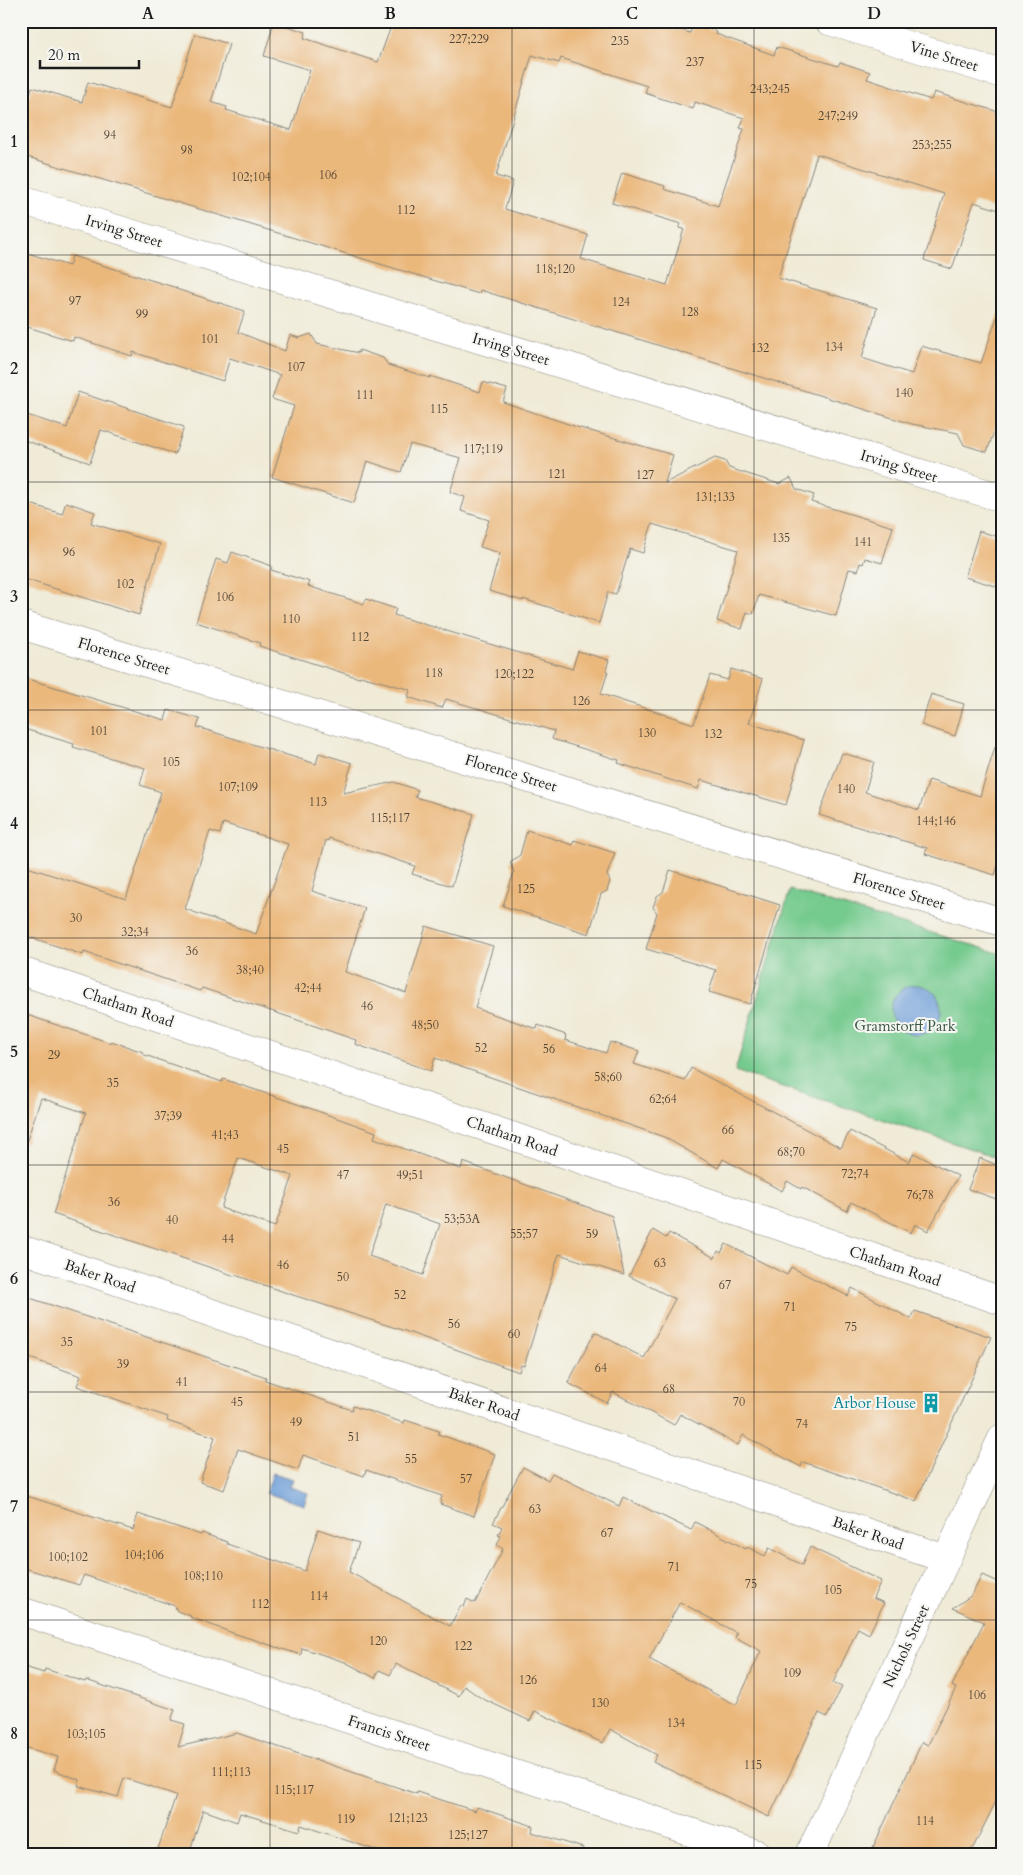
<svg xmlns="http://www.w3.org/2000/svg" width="1023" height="1875" font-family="Cardo,serif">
	<rect width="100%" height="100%" fill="#f6f6f2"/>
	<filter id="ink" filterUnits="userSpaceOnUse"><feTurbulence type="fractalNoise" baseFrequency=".02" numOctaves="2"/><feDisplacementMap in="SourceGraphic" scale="10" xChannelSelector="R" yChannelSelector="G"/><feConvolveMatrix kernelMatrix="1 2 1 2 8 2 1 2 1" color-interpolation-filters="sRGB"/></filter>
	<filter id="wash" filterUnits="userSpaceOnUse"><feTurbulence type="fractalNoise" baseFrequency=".0096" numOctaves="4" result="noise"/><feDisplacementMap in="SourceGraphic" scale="20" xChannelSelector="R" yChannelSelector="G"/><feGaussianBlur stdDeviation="1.12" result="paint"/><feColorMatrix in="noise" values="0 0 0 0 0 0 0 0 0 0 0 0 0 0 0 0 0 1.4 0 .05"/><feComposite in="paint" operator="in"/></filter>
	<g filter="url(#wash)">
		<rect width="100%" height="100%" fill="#f0ebd7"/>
		<path fill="#74ca8e" stroke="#487355" d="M790,890L1002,954V1159L735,1071Z"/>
		<g fill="#6f9fd8" stroke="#465e7a">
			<circle cx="916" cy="1010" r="25"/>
			<path d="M273,1473L293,1479L290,1487L308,1493L304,1505L266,1493Z"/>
		</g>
		<g id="blocks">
			<g fill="#ebb87b" fill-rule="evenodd">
				<path d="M393,21H649L678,31V29L690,33L693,24L717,32L716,34L774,55L777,47L838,66L840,62L870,72L867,79L931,100L934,92L1002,113V211L974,202L952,269L924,260L944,194L817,154L778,278L877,308L862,358L912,374L921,346L981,363L998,314L1002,315V409L987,452L964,445L958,433L912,424L480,290L479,294L21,155V122L32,87L82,102L88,82L172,107L195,34L229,44L211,102L227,107L226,110L291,130L310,70L264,56L274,22L306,32L304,38L378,62ZM532,55L559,63L561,58L647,86L645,93L693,109L695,102L744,118L740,128L744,129L718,206L664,189L665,186L622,173L612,203L681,224L679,228L684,229L667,285L581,259L588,235L505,209L513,181L496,176Z"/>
				<path d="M21,251L69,266L72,256L177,288L176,289L245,311L238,332L285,351L290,335L299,338L311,334L317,344L359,353V350L383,358L388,365L430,378V376L480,392L483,382L507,389L503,402L577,427L673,455L665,483L715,458L725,461L729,468L779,484L791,478L796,489L814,495L811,502L893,527L882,563L865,558L863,564L860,563L858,571L849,569L836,616L759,595L753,614L747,612L742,629L717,621L738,550L652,524L643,553L630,549L616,594L608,592L599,623L523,599V601L489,591L500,553L480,547L489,520L461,511L465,497L450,492L461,458L410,444L401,472L367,461L354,503L272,477L294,406L272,399L280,375L230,358L223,381L133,352L132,356L74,337L73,341L21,325Z"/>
				<path d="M78,392L184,427L175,454L101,430L90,463L21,439V413L67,428Z"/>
				<path d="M21,501L62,514L66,502L95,512L91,523L160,544L139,615L21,578Z"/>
				<path d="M979,531L1002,538V588L965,577Z"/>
				<path d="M232,552L272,566L271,570L310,582L308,586L364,604L366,599L396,609L394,615L572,669L578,651L609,660L606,670L608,671L601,694L694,724L710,675L728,680L731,669L763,679L749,723L804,740L786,805L701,780L698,789L618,763L619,760L552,739L554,731L446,699L442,708L408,697L410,690L408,689L360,676L359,678L259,646L260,643L196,622L216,559L228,563Z"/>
				<path d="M21,677L165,720L168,710L200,719L197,727L316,764L319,753L352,763L343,793L394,782L418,790L415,797L474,814L452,886L412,874L415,866L329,838L328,841L326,840L312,891L365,908L345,972L406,993L426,926L493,946L475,1008L537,1029L538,1025L566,1035L565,1040L606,1053L610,1042L639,1051L634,1064L685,1081L691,1068L841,1148L850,1131L909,1162L914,1153L958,1176L928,1231L915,1224L911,1233L851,1202L847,1211L802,1187L801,1189L787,1181L782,1191L723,1159L718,1168L664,1137L435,1058L431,1071L355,1044L356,1040L280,1014L202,988L200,991L84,952L83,955L21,934V865L126,899L161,792L140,785L145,768L73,747L74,744L21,728ZM223,823L288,844L256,934L185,909L210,831L220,834Z"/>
				<path d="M931,694L964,704L955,736L921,725Z"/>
				<path d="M995,747L1002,748V852L995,875L925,854L927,848L819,815L842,753L874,762L865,792L919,810L929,780L980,796Z"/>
				<path d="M527,830L573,845L574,840L615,853L607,875L610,881L607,891L601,894L589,934L503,906L514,872L510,862L520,855Z"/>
				<path d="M670,870L780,905L750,1004L709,992L716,970L646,949L657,913L653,907L657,896L663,892Z"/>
				<path d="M21,1013L111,1043V1041L143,1052L142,1054L222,1082L223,1079L309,1108L376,1132L374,1138L461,1169L463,1162L612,1216L624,1275L559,1254L524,1366L521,1365L519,1372L405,1331L293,1295L235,1275V1276L53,1214L86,1113L41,1098L26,1143H21ZM238,1158L293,1176L275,1227L221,1208ZM386,1204L440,1224L423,1275L369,1256Z"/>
				<path d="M980,1158L1002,1167V1201L968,1189Z"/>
				<path d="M653,1230L666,1238L669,1233L715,1258L718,1251L721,1253L726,1244L787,1275L791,1267L848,1296L852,1288L911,1319L915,1311L991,1337L916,1501L803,1462L801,1467L743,1435L738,1445L680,1414L674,1425L613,1392L607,1403L568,1383L595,1332L644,1358L675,1299L629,1276Z"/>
				<path d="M21,1295L266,1377L265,1380L352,1410L353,1406L404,1423L405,1420L439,1431L438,1434L495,1454L474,1516L440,1504L442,1496L366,1470L364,1476L303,1455L298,1470L238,1449L224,1490L200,1482L215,1437L167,1421L168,1417L77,1386L81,1376L21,1355Z"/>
				<path d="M523,1467L548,1480L552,1473L619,1506L623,1497L691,1530L695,1522L746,1549L747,1547L765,1556L769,1548L802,1565L810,1547L881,1581L873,1598L884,1603L869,1634L858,1628L833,1683L842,1687L827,1717L819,1713L769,1817L653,1762L657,1755L610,1729L603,1743L535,1711L530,1721L481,1698L464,1686L459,1696L396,1664L390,1675L379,1670L375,1678L345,1662L302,1648L301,1655L230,1632L190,1617L191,1616L177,1611L175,1606L84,1575L79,1585L21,1567V1494L133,1530L138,1514L201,1535L202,1533L227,1542V1544L305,1571L318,1529L359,1543L349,1572L450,1626L461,1605L464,1607L467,1599L475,1603L503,1549L497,1545L501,1536L498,1535L502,1527L493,1523ZM680,1602L737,1633L735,1637L761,1651L736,1705L649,1659Z"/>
				<path d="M982,1575L1002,1584V1789L970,1854H870L922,1742L928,1745L956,1688L952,1686L984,1622L953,1608L972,1595Z"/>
				<path d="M21,1666L44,1673L45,1669L85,1682L86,1680L175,1710L171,1720L185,1724L178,1747L237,1733L417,1794V1792L475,1811L477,1807L533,1826L532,1832L583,1848L582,1854H387L301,1825L299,1831L240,1813L237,1822L203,1810L189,1854H171L158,1849L176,1795L124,1778L118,1797L78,1786L80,1780L54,1770L58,1757L21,1746Z"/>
			</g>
		</g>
	</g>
	<g filter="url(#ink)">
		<use href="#blocks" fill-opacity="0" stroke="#86847a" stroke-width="1"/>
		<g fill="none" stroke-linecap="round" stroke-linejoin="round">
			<defs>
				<g id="minor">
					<path d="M829,21L1002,74"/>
					<path d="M21,200L1002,498"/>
					<path d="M21,625L1002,922"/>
					<path d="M21,971L1002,1301"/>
					<path d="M21,1249L946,1559"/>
					<path d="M21,1611L757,1854"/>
					<path d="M810,1854L1002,1438"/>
				</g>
			</defs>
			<use href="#minor" stroke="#86847a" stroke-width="29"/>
			<use href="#minor" stroke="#fff" stroke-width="28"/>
		</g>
	</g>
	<path fill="none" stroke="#1c1c1c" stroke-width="1" stroke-opacity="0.55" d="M270,21V1854M512,21V1854M754,21V1854M21,255H1002M21,482H1002M21,710H1002M21,938H1002M21,1165H1002M21,1392H1002M21,1620H1002"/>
	<defs>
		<symbol id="building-bare" viewBox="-9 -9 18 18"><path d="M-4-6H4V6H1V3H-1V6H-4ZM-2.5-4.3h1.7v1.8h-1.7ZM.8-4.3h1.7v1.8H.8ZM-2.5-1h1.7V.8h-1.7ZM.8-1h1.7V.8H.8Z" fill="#0f9aa8" stroke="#f6f6f2" stroke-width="2.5" paint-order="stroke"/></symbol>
	</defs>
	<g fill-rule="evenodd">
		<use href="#building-bare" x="917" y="1389" width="28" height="28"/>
	</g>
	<g text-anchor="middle" stroke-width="4" stroke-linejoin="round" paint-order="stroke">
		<g font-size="12" fill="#504334">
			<text x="469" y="43">227;229</text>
			<text x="620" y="45">235</text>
			<text x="695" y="66">237</text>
			<text x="770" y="93">243;245</text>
			<text x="838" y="120">247;249</text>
			<text x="110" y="139">94</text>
			<text x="932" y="149">253;255</text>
			<text x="187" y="154">98</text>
			<text x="328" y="179">106</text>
			<text x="251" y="181">102;104</text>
			<text x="406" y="214">112</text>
			<text x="555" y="273">118;120</text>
			<text x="75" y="305">97</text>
			<text x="621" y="306">124</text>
			<text x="690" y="316">128</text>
			<text x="142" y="318">99</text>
			<text x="210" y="343">101</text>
			<text x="834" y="351">134</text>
			<text x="760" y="352">132</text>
			<text x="296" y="371">107</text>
			<text x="904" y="397">140</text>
			<text x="365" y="399">111</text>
			<text x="439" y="413">115</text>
			<text x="483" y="453">117;119</text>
			<text x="557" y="478">121</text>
			<text x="645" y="479">127</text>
			<text x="715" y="501">131;133</text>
			<text x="781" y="542">135</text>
			<text x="863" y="546">141</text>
			<text x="69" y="556">96</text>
			<text x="125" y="588">102</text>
			<text x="225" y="601">106</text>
			<text x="291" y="623">110</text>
			<text x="360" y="641">112</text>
			<text x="434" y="677">118</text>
			<text x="514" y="678">120;122</text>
			<text x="581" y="705">126</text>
			<text x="99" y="735">101</text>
			<text x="647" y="737">130</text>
			<text x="713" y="738">132</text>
			<text x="171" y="766">105</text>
			<text x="238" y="791">107;109</text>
			<text x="846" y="793">140</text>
			<text x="318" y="806">113</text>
			<text x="390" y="822">115;117</text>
			<text x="936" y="825">144;146</text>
			<text x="526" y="893">125</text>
			<text x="76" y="922">30</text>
			<text x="135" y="936">32;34</text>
			<text x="192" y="955">36</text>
			<text x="250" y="974">38;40</text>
			<text x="308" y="992">42;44</text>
			<text x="367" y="1010">46</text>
			<text x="425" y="1029">48;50</text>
			<text x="481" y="1052">52</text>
			<text x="549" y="1053">56</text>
			<text x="54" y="1059">29</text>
			<text x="608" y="1081">58;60</text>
			<text x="113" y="1087">35</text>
			<text x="663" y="1103">62;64</text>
			<text x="168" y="1120">37;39</text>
			<text x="728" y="1134">66</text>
			<text x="225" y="1139">41;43</text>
			<text x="283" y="1153">45</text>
			<text x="791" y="1156">68;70</text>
			<text x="855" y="1178">72;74</text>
			<text x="343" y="1179">47</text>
			<text x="410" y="1179">49;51</text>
			<text x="920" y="1199">76;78</text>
			<text x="114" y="1206">36</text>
			<text x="462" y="1223">53;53A</text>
			<text x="172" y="1224">40</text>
			<text x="524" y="1238">55;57</text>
			<text x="592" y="1238">59</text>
			<text x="228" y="1243">44</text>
			<text x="660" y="1267">63</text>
			<text x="283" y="1269">46</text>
			<text x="343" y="1281">50</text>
			<text x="725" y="1289">67</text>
			<text x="400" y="1299">52</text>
			<text x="790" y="1311">71</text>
			<text x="454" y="1328">56</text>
			<text x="851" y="1331">75</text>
			<text x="514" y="1338">60</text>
			<text x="67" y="1346">35</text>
			<text x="123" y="1368">39</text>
			<text x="601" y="1372">64</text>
			<text x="182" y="1386">41</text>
			<text x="669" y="1393">68</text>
			<text x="237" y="1406">45</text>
			<text x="739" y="1406">70</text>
			<text x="296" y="1426">49</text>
			<text x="802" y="1428">74</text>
			<text x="354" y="1441">51</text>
			<text x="411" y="1463">55</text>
			<text x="466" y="1483">57</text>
			<text x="535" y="1513">63</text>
			<text x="607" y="1537">67</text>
			<text x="144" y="1559">104;106</text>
			<text x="68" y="1561">100;102</text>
			<text x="674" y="1571">71</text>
			<text x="203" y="1580">108;110</text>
			<text x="751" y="1588">75</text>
			<text x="833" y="1594">105</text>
			<text x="319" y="1600">114</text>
			<text x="260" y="1608">112</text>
			<text x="378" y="1645">120</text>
			<text x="463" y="1650">122</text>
			<text x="792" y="1677">109</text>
			<text x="528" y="1684">126</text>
			<text x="977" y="1699">106</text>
			<text x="600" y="1707">130</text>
			<text x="676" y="1727">134</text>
			<text x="86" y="1738">103;105</text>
			<text x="753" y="1769">115</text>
			<text x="231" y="1776">111;113</text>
			<text x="294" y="1794">115;117</text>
			<text x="408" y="1822">121;123</text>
			<text x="346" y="1823">119</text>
			<text x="925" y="1825">114</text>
			<text x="468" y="1839">125;127</text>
		</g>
		<g font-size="15" fill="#1c1c1c" stroke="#f6f6f2">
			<text transform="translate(944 56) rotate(17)" y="5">Vine Street</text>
			<text transform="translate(124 231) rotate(17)" y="5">Irving Street</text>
			<text transform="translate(511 349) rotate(17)" y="5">Irving Street</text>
			<text transform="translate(899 466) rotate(17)" y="5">Irving Street</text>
			<text transform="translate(124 656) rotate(17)" y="5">Florence Street</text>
			<text transform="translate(511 773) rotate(17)" y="5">Florence Street</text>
			<text transform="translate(899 891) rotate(17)" y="5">Florence Street</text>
			<text transform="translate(128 1007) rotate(19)" y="5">Chatham Road</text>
			<text transform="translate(512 1136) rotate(19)" y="5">Chatham Road</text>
			<text transform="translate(895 1266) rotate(19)" y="5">Chatham Road</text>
			<text transform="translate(100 1276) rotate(19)" y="5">Baker Road</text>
			<text transform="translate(484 1404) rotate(19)" y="5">Baker Road</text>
			<text transform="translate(868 1533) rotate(19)" y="5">Baker Road</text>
			<text transform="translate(906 1646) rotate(-65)" y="5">Nichols Street</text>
			<text transform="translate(389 1733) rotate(18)" y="5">Francis Street</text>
		</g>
		<g font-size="15" fill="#3b5944" stroke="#f6f6f2">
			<text x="905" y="1031">Gramstorff Park</text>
		</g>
		<g font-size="15" fill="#0d838f" stroke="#f6f6f2" text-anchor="end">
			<text x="916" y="1408">Arbor House</text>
		</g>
	</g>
	<rect width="1023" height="1875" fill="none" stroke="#f6f6f2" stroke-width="55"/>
	<path d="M40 60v8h99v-8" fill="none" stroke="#1c1c1c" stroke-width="2.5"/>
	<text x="48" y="60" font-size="15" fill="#1c1c1c" stroke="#f6f6f2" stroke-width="4" paint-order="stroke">20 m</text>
	<rect x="28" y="28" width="968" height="1820" fill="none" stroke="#1c1c1c" stroke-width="2"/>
	<g font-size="16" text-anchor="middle" font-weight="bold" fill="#1c1c1c">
		<text x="148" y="19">A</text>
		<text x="390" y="19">B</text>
		<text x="632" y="19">C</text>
		<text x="874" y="19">D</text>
		<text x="14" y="147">1</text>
		<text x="14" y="374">2</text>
		<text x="14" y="602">3</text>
		<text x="14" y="829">4</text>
		<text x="14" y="1057">5</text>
		<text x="14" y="1284">6</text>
		<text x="14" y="1512">7</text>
		<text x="14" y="1739">8</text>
	</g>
</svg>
